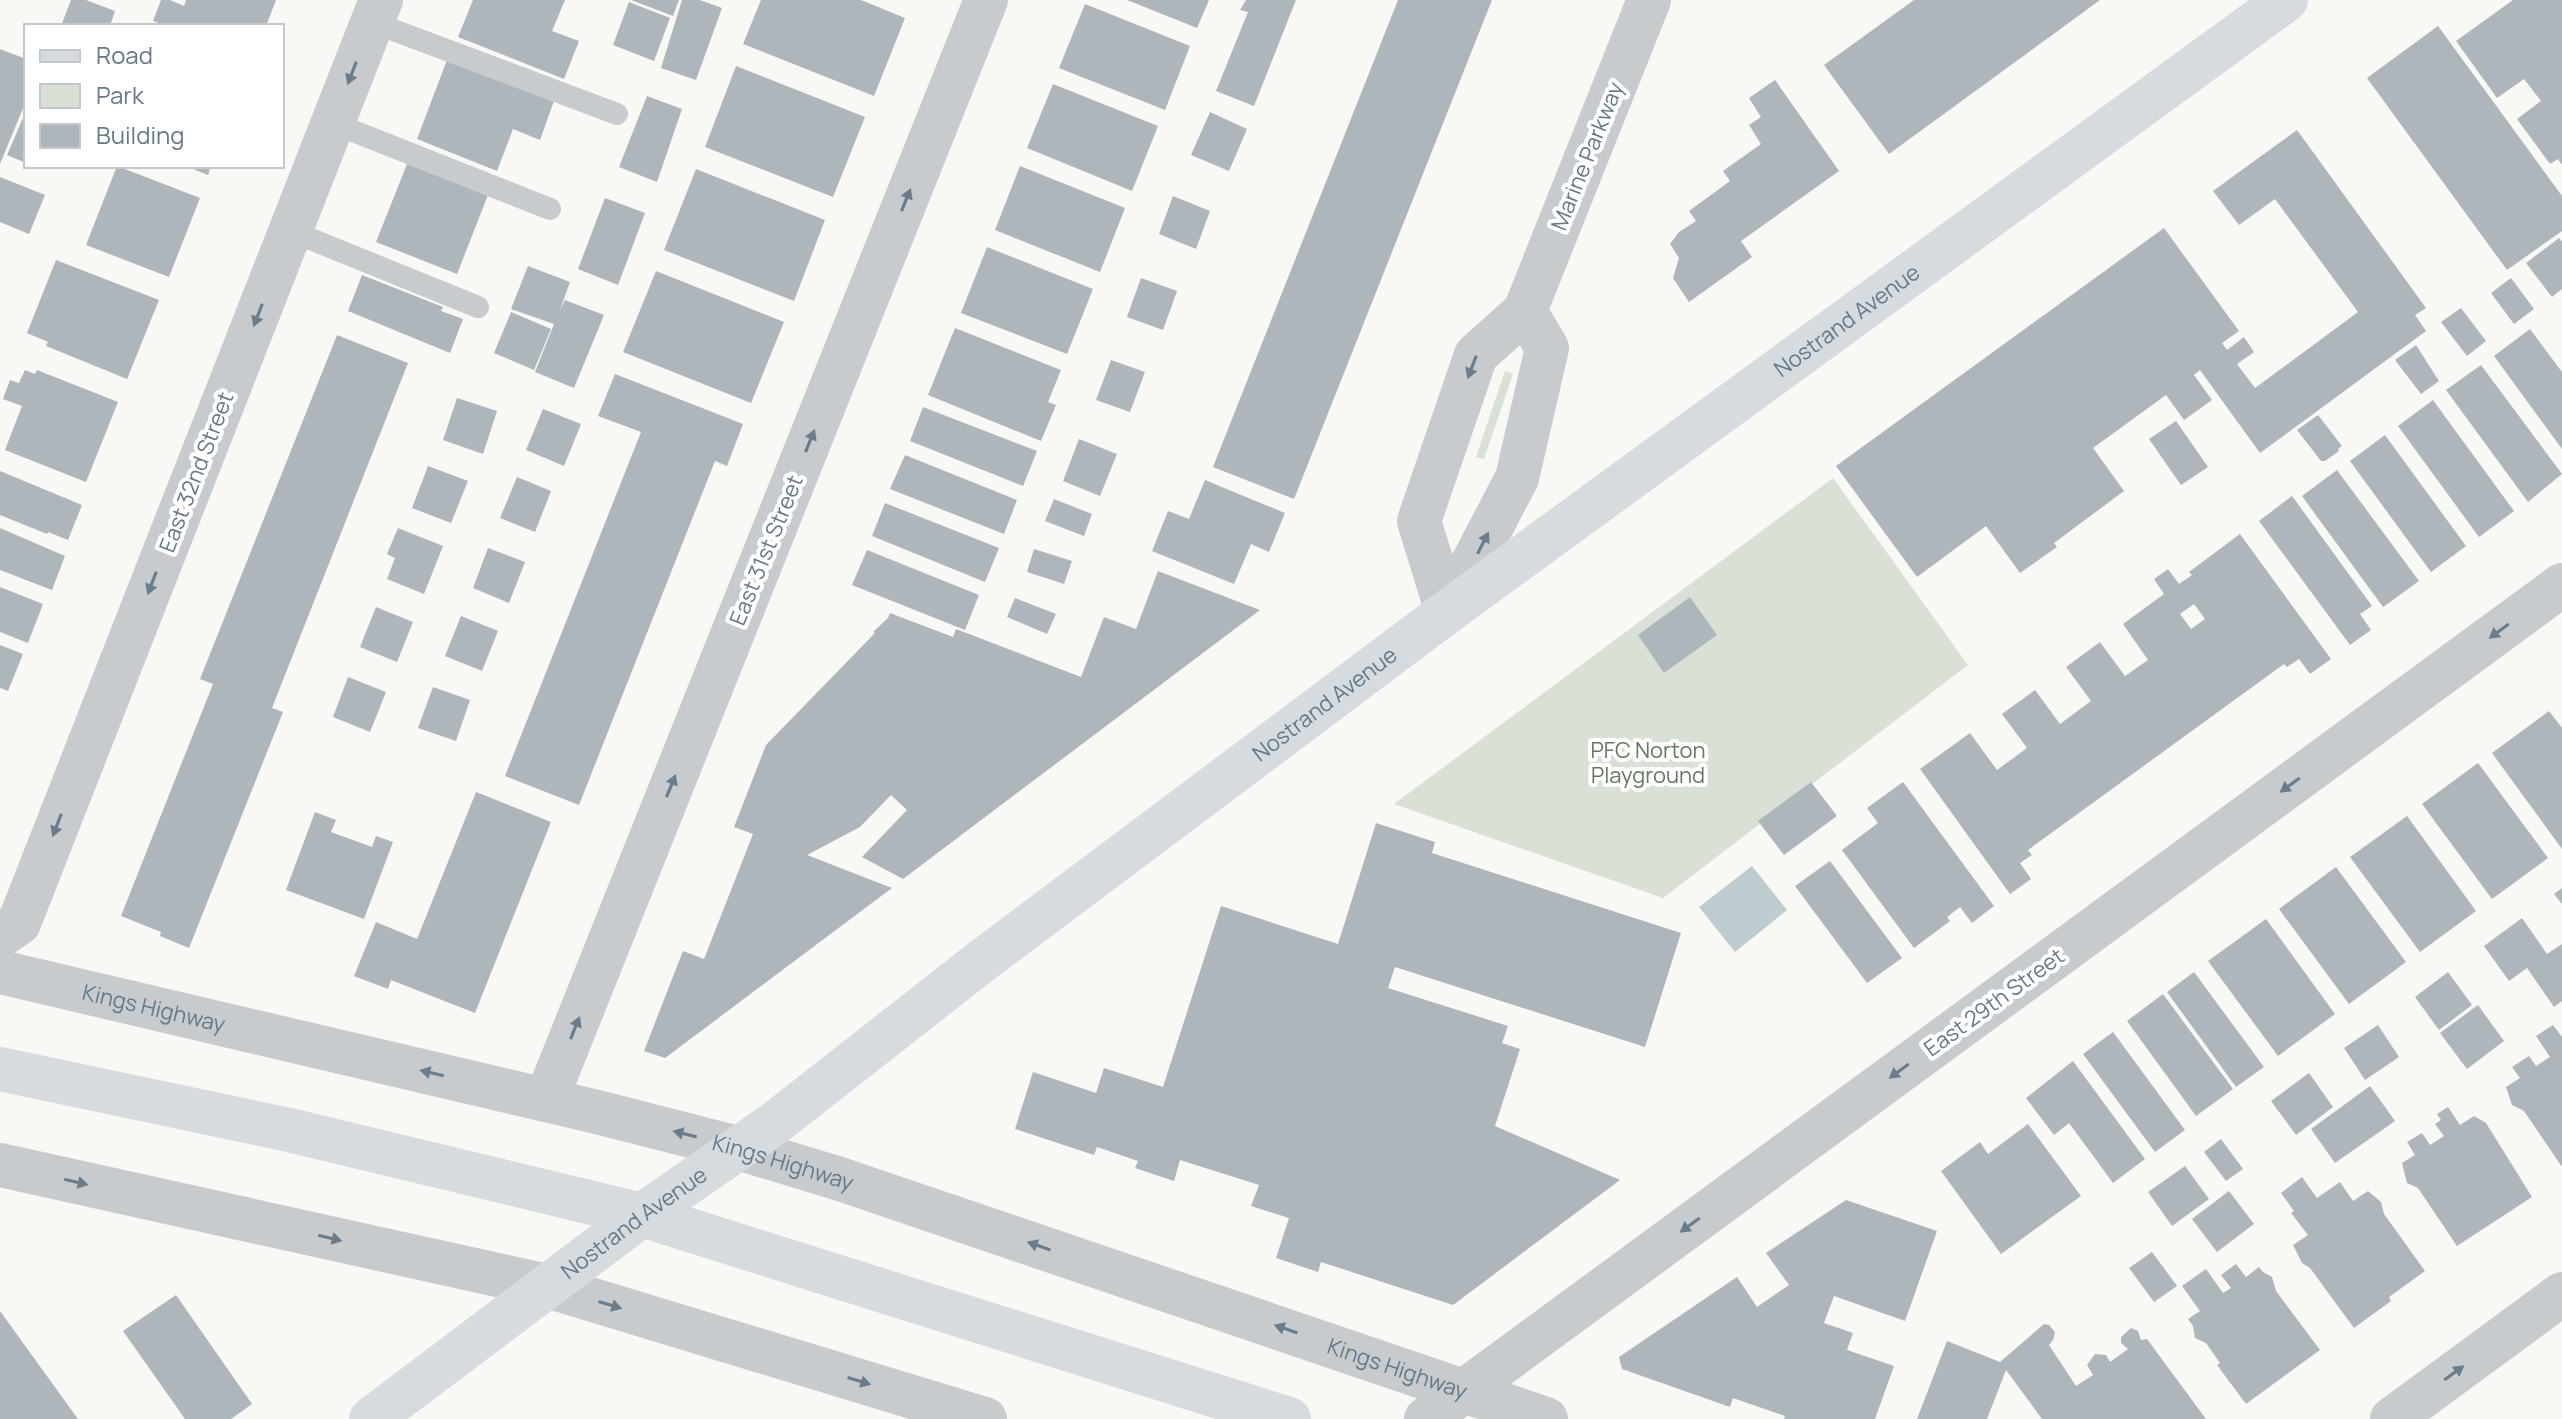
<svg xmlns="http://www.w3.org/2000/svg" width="2562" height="1419" font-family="Manrope,sans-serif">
	<rect width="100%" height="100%" fill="#f8f8f5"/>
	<g fill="#d9e0d5">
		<path d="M1505,371L1513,374L1484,459L1476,457Z"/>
		<path d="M1833,478L1968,665L1663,898L1394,804Z"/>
	</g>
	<path fill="#becbcf" d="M1752,866L1787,910L1735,952L1699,907Z"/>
	<g fill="#aeb6bc" fill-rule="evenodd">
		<path d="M71,0H86L115,11L110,26H61Z"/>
		<path d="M161,0H170L184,6L186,0H276L266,26H166L153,21Z"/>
		<path d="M473,0H565L552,31L579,41L564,79L458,37Z"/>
		<path d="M631,0H679L673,16Z"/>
		<path d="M682,0H700L722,8L696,80L661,68Z"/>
		<path d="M761,0H861L905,18L874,96L743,44Z"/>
		<path d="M1127,0H1209L1197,28Z"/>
		<path d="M1246,0H1296L1254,106L1216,91L1248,12L1240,10Z"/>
		<path d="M1398,0H1492L1294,499L1213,467Z"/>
		<path d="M1914,0H2100L1889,154L1824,65Z"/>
		<path d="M2513,0H2562V165L2558,159L2550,164L2517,119L2541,101L2524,79L2497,98L2456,41Z"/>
		<path d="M629,2L670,18L654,61L613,45Z"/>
		<path d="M1085,4L1190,46L1165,110L1059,68Z"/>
		<path d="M2438,26L2562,196V231L2507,270L2367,78Z"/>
		<path d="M0,49L26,59V101L0,164Z"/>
		<path d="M447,60L554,101L540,140L513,129L497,171L417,139Z"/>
		<path d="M736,66L865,117L833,197L705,147Z"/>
		<path d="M1775,80L1839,171L1741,241L1752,257L1689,302L1673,278L1679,258L1670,244L1679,232L1696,221L1689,211L1730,181L1723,171L1761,144L1749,125L1761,117L1749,98Z"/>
		<path d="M1053,84L1158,126L1132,191L1027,148Z"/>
		<path d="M647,96L682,109L657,182L619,167Z"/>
		<path d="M26,111V163L7,155Z"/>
		<path d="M1210,112L1247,129L1229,171L1191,155Z"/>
		<path d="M2297,130L2426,308L2415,315L2426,331L2260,453L2200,370L2194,375L2212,400L2184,420L2166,395L2093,448L2124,491L2054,543L2057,547L2020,573L1986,526L1917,577L1836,466L2164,228L2239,331L2222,343L2227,350L2244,337L2254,352L2237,364L2255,388L2358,312L2275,199L2239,225L2213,191Z"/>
		<path d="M407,164L488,195L457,274L376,242Z"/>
		<path d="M117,166L200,198L169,277L86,245Z"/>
		<path d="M186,166H211L208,175Z"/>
		<path d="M1020,166L1125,208L1100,272L995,230Z"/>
		<path d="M696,169L825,220L794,301L664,250Z"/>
		<path d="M0,177L45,195L29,234L0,222Z"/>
		<path d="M1173,196L1210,211L1196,249L1159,234Z"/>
		<path d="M605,198L645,213L618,285L578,269Z"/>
		<path d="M2559,238L2562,242V289L2552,297L2526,263Z"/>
		<path d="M987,247L1093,289L1067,354L961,313Z"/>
		<path d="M56,260L159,300L127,379L46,346L48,342L27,333Z"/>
		<path d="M528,266L570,282L560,310L565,300L604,315L574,388L535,372L554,324L511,309Z"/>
		<path d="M656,271L784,322L751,403L623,352Z"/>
		<path d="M362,275L443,307L441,311L463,319L450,353L348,311Z"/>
		<path d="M1141,278L1177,291L1163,330L1127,317Z"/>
		<path d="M2511,278L2534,309L2514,324L2491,293Z"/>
		<path d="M2461,308L2486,341L2467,356L2441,322Z"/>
		<path d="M511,312L551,329L534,370L494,353Z"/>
		<path d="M955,328L1061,370L1048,402L1056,405L1041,441L928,395Z"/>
		<path d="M2530,329L2562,372V449L2494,356Z"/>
		<path d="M337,335L408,363L272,708L283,712L189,948L160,936L161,932L121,916L213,684L200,679Z"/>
		<path d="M2416,345L2439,381L2421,394L2395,360Z"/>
		<path d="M1111,360L1145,372L1130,412L1096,400Z"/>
		<path d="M2481,365L2562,474L2528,502L2446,390Z"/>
		<path d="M25,370L35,374L37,370L118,402L86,482L5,450L22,406L3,399L10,380L19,383Z"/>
		<path d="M615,374L743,424L727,466L715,461L579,805L505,776L641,432L598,416Z"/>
		<path d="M457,398L497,411L483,454L443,440Z"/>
		<path d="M2433,400L2514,511L2479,537L2398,426Z"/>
		<path d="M923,407L1037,451L1023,486L910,441Z"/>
		<path d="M543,409L581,424L564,466L526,450Z"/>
		<path d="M2318,415L2342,446L2338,449L2339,451L2325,461H2321L2297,430Z"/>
		<path d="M2176,421L2208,467L2181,485L2149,439Z"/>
		<path d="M2385,435L2466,546L2431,572L2350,461Z"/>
		<path d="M1079,439L1117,454L1100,496L1063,481Z"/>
		<path d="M905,455L1017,500L1004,534L890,489Z"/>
		<path d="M428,466L468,481L451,523L412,508Z"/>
		<path d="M2337,470L2419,581L2383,607L2302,496Z"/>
		<path d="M0,471L82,505L68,540L48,532L47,534L0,515Z"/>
		<path d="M517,477L551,491L535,532L500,518Z"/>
		<path d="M1205,480L1285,513L1269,552L1251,544L1234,584L1152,551L1168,511L1189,519Z"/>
		<path d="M2292,496L2372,606L2360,614L2371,630L2350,645L2259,521Z"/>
		<path d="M1054,499L1092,514L1084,536L1045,521Z"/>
		<path d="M885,503L999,548L985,582L872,536Z"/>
		<path d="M0,528L65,556L52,590L0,570Z"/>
		<path d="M398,528L443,546L424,594L387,579L395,558L387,554Z"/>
		<path d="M2240,534L2331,659L2310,674L2299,659L2287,667L2284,664L2028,850L2032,855L2020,863L2031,879L2010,894L1920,769L1970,733L1997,770L2027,748L2002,714L2035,690L2060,724L2091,701L2066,667L2100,642L2125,676L2148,660L2123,624L2164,594L2154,579L2168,569L2179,584L2192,575L2189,572ZM2194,604L2205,619L2191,629L2180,614Z"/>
		<path d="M488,548L525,562L509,603L473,588Z"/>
		<path d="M1034,549L1072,561L1064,584L1027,572Z"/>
		<path d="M867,550L979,595L965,630L852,585Z"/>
		<path d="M1158,571L1260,610L903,879L862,857L907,810L891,795L860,827L807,855L892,888L665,1058L644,1051L683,951L704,959L753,834L734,827L766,745L875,633L873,632L888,618L890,613L953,637L956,629L1081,677L1104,617L1136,629Z"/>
		<path d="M0,587L43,604L28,643L0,632Z"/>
		<path d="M1690,597L1717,635L1664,673L1638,635Z"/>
		<path d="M1015,598L1056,614L1047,634L1007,617Z"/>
		<path d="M376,607L413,622L397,662L360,647Z"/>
		<path d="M461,616L498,631L482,671L445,656Z"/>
		<path d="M0,645L23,654L8,691L0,688Z"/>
		<path d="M348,677L386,692L370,732L333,717Z"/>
		<path d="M433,687L470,700L456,741L418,728Z"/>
		<path d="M2549,711L2562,728V849L2492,753Z"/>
		<path d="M2478,763L2548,858L2492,899L2422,804Z"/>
		<path d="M1811,782L1837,816L1784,855L1758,821Z"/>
		<path d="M1903,782L1994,906L1972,923L1960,907L1947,917L1950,921L1914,948L1842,850L1878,823L1867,808Z"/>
		<path d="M476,792L551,822L475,1013L391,980L388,989L354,976L376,922L417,939Z"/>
		<path d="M315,812L336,820L331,832L372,847L376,836L393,842L364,919L286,890Z"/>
		<path d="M2407,816L2476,911L2420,952L2350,857Z"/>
		<path d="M1376,823L1435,842L1432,853L1681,933L1645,1047L1395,967L1388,988L1508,1026L1502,1043L1520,1049L1495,1126L1620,1180L1453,1305L1321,1262L1318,1272L1276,1258L1289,1218L1251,1206L1259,1185L1180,1160L1174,1181L1135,1168L1138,1161L1097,1147L1094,1155L1015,1129L1033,1072L1096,1093L1104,1068L1163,1087L1221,906L1338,944Z"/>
		<path d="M1830,861L1902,958L1867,983L1795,886Z"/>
		<path d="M2336,867L2406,962L2349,1004L2279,909Z"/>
		<path d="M2562,888V904L2554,894Z"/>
		<path d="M2522,918L2547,954L2562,944V1001L2554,1007L2527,968L2509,981L2484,946Z"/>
		<path d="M2266,919L2335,1014L2278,1056L2208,961Z"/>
		<path d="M2194,972L2264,1067L2236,1087L2167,992Z"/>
		<path d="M2448,972L2472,1005L2439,1030L2415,997Z"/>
		<path d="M2163,994L2233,1089L2196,1116L2127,1021Z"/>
		<path d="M2478,1005L2504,1041L2467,1069L2440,1033Z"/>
		<path d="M2378,1025L2399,1057L2365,1080L2344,1048Z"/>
		<path d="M2553,1025L2562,1037V1167L2524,1111L2512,1105L2506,1087L2520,1078L2512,1067L2529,1056L2536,1066L2550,1057L2536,1036Z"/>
		<path d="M2113,1032L2185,1130L2155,1152L2083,1054Z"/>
		<path d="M2073,1061L2145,1159L2113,1183L2069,1123L2054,1135L2026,1098Z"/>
		<path d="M2309,1073L2333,1107L2296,1135L2271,1101Z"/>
		<path d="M2370,1086L2395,1121L2335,1163L2311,1129Z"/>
		<path d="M2448,1107L2460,1125L2474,1116L2486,1123L2532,1197L2457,1246L2418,1188L2407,1183L2402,1163L2415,1155L2407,1142L2422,1133L2430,1145L2444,1136L2435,1124L2441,1120L2437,1114Z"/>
		<path d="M2028,1124L2081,1196L2001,1254L1941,1171L1980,1142L1988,1154Z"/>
		<path d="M2221,1139L2243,1169L2226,1181L2204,1152Z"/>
		<path d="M2185,1166L2209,1199L2172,1226L2148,1192Z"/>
		<path d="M2302,1177L2317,1198L2340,1182L2353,1201L2368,1191L2381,1202L2384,1214L2425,1271L2389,1297L2391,1301L2354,1328L2310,1268L2302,1263L2293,1245L2308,1235L2291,1213L2294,1211L2281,1193Z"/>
		<path d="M2229,1191L2254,1224L2217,1252L2192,1219Z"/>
		<path d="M1846,1200L1937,1231L1905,1321L1834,1296L1824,1323L1853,1333L1847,1350L1894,1366L1875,1419H1784L1785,1416L1733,1398L1730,1407L1622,1369L1619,1357L1737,1277L1757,1307L1789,1285L1766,1253Z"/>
		<path d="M2152,1252L2177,1286L2154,1302L2129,1268Z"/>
		<path d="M2236,1264L2246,1277L2259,1267L2263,1272L2272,1277L2276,1291L2320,1350L2246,1404L2217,1365L2220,1363L2206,1343L2195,1338L2193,1326L2188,1319L2200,1311L2182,1286L2206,1269L2223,1293L2231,1288L2221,1275Z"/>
		<path d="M176,1295L252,1404L231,1419H185L123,1331Z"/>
		<path d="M0,1311L78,1419H0Z"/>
		<path d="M2044,1324L2049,1325L2055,1332L2053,1340L2049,1345L2076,1386L2093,1375L2087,1365L2095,1354L2106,1355L2110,1362L2128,1349L2121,1343V1337L2131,1328L2138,1331L2141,1340L2147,1339L2206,1419H2042L2006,1370L1987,1419H1917L1947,1341L2000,1362Z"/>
	</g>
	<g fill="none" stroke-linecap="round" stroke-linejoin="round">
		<g stroke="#c7cbce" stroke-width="22">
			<path d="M372,22L617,114"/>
			<path d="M333,123L550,209"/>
			<path d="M291,231L478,307"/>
		</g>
		<g stroke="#c7cbce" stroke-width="44">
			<path d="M1447,612L1419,521L1476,355L1525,311L1649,0"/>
			<path d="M1447,612L1517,478L1547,348L1525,311"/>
			<path d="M0,936L19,923L381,0"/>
			<path d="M546,1100L986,0"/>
			<path d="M1426,1419L2562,585"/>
			<path d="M2392,1419L2562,1294"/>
		</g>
		<g stroke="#c7cbce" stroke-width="44">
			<path id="s1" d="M0,972L597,1112L738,1148L840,1179L1546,1419"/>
			<path d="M0,1165L547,1286L985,1419"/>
		</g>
		<path stroke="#d6dbdf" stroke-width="44" id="s2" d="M371,1419L642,1215L775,1123L983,960L1447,612L2286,0"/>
		<path stroke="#d6dbdf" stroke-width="44" d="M0,1069L289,1130L642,1215L1289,1419"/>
	</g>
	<defs><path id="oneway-solid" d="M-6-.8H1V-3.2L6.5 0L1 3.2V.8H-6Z" transform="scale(2)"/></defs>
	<g fill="#6a7d8c">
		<use href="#oneway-solid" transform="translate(352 73) rotate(111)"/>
		<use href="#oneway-solid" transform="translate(906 200) rotate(-68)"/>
		<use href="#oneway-solid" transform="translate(258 315) rotate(111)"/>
		<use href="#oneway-solid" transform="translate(1472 367) rotate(111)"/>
		<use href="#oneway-solid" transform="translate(810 441) rotate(-68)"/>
		<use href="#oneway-solid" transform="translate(1483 543) rotate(-63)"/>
		<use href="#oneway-solid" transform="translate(152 583) rotate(111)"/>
		<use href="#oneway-solid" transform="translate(2499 631) rotate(144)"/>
		<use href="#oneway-solid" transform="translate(2290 785) rotate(144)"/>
		<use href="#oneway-solid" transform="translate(671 786) rotate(-68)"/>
		<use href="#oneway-solid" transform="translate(57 825) rotate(111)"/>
		<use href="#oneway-solid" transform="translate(575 1028) rotate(-68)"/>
		<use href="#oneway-solid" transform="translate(1899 1071) rotate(144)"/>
		<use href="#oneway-solid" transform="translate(432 1073) rotate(-167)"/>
		<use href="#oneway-solid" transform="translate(685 1134) rotate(-166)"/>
		<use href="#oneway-solid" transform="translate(76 1182) rotate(13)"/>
		<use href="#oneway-solid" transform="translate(1690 1225) rotate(144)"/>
		<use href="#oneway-solid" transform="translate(330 1238) rotate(13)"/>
		<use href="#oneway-solid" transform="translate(1039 1246) rotate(-161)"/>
		<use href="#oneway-solid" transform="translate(610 1305) rotate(17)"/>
		<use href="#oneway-solid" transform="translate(1286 1329) rotate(-161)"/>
		<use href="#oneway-solid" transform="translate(2454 1373) rotate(-36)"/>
		<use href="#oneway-solid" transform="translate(859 1381) rotate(17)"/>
	</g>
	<g text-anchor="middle" stroke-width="8" stroke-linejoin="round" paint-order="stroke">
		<g font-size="22" fill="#657988" stroke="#fff">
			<text transform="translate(1587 156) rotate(-68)" y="8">Marine Parkway</text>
			<text dy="8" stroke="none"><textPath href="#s2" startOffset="1840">Nostrand Avenue</textPath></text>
			<text transform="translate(196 472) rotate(-69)" y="8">East 32nd Street</text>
			<text transform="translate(766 550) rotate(-68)" y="8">East 31st Street</text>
			<text dy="8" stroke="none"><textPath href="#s2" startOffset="1192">Nostrand Avenue</textPath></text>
			<text transform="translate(1994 1002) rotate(-36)" y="8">East 29th Street</text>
			<text dy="8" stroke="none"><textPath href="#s1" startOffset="158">Kings Highway</textPath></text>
			<text dy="8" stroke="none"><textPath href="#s1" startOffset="806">Kings Highway</textPath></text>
			<text dy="8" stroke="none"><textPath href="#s2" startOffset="328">Nostrand Avenue</textPath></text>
			<text dy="8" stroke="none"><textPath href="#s1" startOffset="1454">Kings Highway</textPath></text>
		</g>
		<g font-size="22" fill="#667960" stroke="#fff">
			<text x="1648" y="758">PFC Norton<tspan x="1648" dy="25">Playground</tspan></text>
		</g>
	</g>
	<rect x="24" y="24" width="260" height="144" fill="#ffffff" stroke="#c1c9cf" stroke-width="2"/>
	<rect x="40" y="50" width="40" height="12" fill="#d6dbdf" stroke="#c1c9cf" stroke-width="2"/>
	<text x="96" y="64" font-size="24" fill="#657988">Road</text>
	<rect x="40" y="84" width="40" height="24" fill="#d9e0d5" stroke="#c1c9cf" stroke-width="2"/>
	<text x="96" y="104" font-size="24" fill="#657988">Park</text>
	<rect x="40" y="124" width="40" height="24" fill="#aeb6bc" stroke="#c1c9cf" stroke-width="2"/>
	<text x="96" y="144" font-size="24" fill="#657988">Building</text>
</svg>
